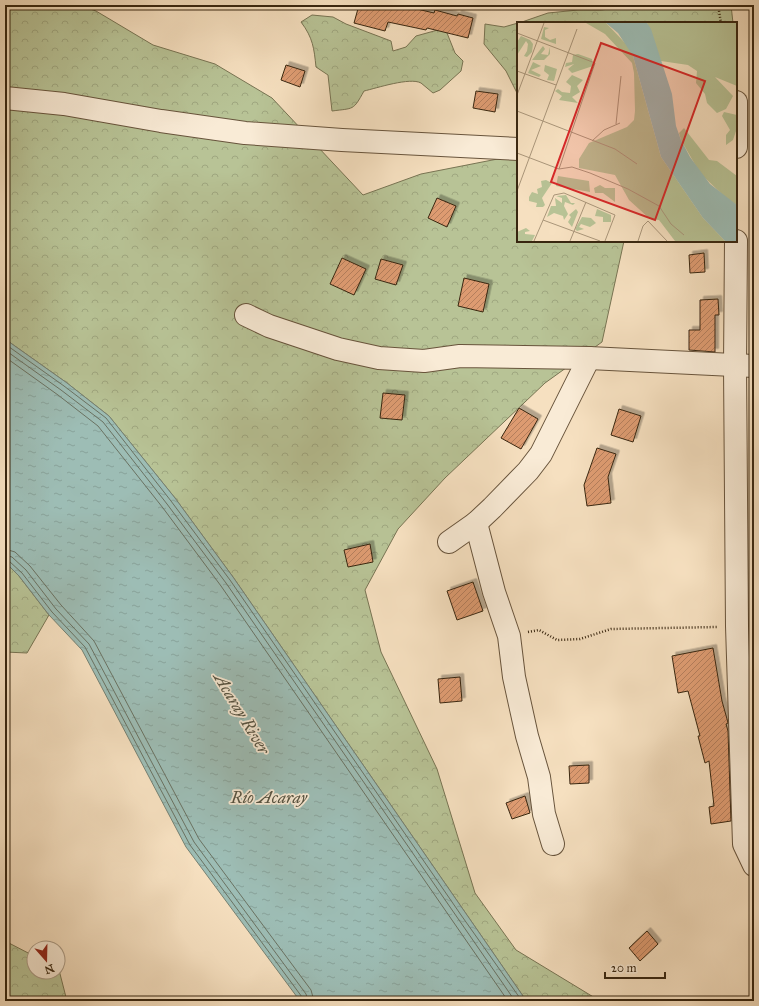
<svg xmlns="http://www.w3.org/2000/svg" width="759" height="1006" font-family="'IM FELL Great Primer',serif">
	<defs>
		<pattern id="forest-crowns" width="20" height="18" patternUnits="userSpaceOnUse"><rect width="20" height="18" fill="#b8c396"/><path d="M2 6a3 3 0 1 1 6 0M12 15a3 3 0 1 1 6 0" fill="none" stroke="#9fa780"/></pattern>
		<pattern id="water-ripples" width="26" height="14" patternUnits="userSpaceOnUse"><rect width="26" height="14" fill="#9dbdb5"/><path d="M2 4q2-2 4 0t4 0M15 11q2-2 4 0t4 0" fill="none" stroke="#88a29b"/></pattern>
		<pattern id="building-hatch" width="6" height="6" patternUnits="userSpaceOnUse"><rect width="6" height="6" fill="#dd9b71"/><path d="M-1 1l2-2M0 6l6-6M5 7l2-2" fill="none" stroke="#b47e5b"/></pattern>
		<filter id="shadow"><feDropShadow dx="3.5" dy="-3.5" stdDeviation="0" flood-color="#0004"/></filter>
	</defs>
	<rect width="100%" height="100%" fill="#f6e0c0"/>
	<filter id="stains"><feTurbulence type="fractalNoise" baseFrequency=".005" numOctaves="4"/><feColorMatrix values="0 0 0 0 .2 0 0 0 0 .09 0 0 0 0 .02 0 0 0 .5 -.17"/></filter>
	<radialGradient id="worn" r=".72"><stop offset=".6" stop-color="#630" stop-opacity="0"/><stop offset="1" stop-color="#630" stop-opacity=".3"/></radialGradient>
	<g fill="url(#forest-crowns)" stroke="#787453">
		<path d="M5,5H79L96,11L153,45L215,64L272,98L363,195L421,174L518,155V241H624L602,342L545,383L445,478L398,529L365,590L381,652L437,769L475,893L516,950L600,1001H528L523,996L233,577L175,498L109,416L67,383L5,339Z"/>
		<path d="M643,5H731L733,23H519L548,13L578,10H601Z"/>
		<path d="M312,15L333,17L346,24L391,41L393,51L406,47L416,36L445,28L455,53L463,61L461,71L440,90L433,93C429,90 425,86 421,83C410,77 377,88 364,91C353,111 354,108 332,111L328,75L316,67C314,48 313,38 301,22Z"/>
		<path d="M518,23V93H517L506,71L484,44L485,24L504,27Z"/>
		<path d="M5,562L19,576L49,615L27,653L5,652Z"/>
		<path d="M5,941L34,956V972H58L59,970L67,1001H5Z"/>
	</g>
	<path fill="url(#water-ripples)" stroke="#758173" d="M5,339L67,383L109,416L175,498L233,577L523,996L528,1001H300L186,847L82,650L49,615L19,576L5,562Z"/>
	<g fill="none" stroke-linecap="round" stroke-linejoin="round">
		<g stroke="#6a7262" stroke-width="1">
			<path d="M5,344L64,386L106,418L171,501L230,580L461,915L522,1001"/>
			<path d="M5,350L61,390L103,422L167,504L226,583L515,1001"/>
			<path d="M5,357L58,395L98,426L163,508L221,586L508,1001"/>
			<path d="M5,549L15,552L30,566L61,605L94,641L199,839L311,990L314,1001"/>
			<path d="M5,555L12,557L26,570L56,609L89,644L194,842L306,994L308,1001"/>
			<path d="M5,560L9,561L22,573L52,612L85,647L190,845L302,997L303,1001"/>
		</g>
	</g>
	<g fill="url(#building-hatch)" stroke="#382610" filter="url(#shadow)">
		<path d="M359,5H400L434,13L435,10L457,16L458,14L473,18L468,38L427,28L426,30L388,22L385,31L354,23Z"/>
		<path d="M286,65L305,71L300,87L281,80Z"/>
		<path d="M476,91L498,94L495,112L473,108Z"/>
		<path d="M437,198L456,206L447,227L428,218Z"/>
		<path d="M704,253L705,272L690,273L689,255Z"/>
		<path d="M342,258L366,269L354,295L330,284Z"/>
		<path d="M381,259L403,265L396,285L375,279Z"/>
		<path d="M464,278L489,284L483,312L458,306Z"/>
		<path d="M718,299L719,315H715V352L689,350V330H700V300Z"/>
		<path d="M383,393L405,395L402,420L380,418Z"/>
		<path d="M519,408L538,419L521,449L501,438Z"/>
		<path d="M619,409L641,416L633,442L611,435Z"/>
		<path d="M597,448L616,454L608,477L611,503L587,506L584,485Z"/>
		<path d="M370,544L373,562L348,567L344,550Z"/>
		<path d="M473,582L483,611L457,620L447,591Z"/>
		<path d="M713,648L722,701L727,719L728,723L726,724L728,731L731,821L711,824L709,807L714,806L709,761L705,763L698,736H700L688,691L678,693L672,656Z"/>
		<path d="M460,677L462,701L440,703L438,679Z"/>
		<path d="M589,765V783L570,784L569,766Z"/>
		<path d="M525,796L530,813L512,819L506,803Z"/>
		<path d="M647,931L658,944L640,961L629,948Z"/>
	</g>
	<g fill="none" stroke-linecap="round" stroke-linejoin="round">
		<defs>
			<g id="street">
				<path d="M5,98L64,104L161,121L245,133L342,140L518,149"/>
				<path d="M736,147V102"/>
				<path d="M736,241L735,366L737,626L744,844L754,865"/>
				<path d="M246,315L269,326L338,349L379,358L424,361L460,356L589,358L754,366"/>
				<path d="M476,523L494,592L509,636L514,677L527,736L539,777L544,814L553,844"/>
				<path d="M449,542L476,523L492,508L528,471L541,454L589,358"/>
			</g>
		</defs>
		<use href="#street" stroke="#68543c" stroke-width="24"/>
		<g stroke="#382610" stroke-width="2.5" stroke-dasharray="1 2" stroke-linecap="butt">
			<path d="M718,5L721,23"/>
			<path d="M528,632L539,630L557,640L580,639L611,629L717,627"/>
		</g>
		<use href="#street" stroke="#f9ebd6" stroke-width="22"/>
	</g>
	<g text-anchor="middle" stroke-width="3.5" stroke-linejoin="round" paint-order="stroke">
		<g font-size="17" font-style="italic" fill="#565342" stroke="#f9ebd6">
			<text transform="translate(242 713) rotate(59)" y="6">Acaray River</text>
			<text x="269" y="803">Río Acaray</text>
		</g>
	</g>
	<g transform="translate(517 22)">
		<rect width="220" height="220" fill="#f6e0c0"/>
		<path d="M69,1H89L110,23L116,34L144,135L186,196L208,219H158L142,198L133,197L112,178L98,153L62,146V137L72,121L110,105L117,98L118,89L117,51L115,41L88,12ZM130,1H220V64L198,55L216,74L209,87L200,91L190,81L188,72L179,61L180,49L171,43L144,39ZM27,5L32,6L28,8V15L33,18L39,16V22L24,17ZM4,14L13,18L16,22L15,30L10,35L7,34L10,29L11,22L9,19L0,33V20ZM26,24L28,27L24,32L31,33L33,25V32L27,38H15ZM61,32L75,37L76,44L55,51L51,47L57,42L48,45L49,41L55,40L56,33ZM16,40L24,44L14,48L24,53L22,55L11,51ZM28,43L40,47L37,59L30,58L32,53L27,49ZM55,53L66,58L60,64L63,70L55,75L61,81L42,78L45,74L38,69L41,67L45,70L53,71L54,64L49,60ZM207,90L220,93V106L216,118L209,123V113L213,108L205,94ZM167,106L192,138L200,139L220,154V183L210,177L183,151L164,118L162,111ZM41,154L72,159L73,170L39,164ZM29,158L35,161L25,176L28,183L26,185H19L20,181L12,179V175L15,170L21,172L20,167L25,165L24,159ZM83,163L88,166H98V180L86,171H78L77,166ZM49,173L54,181H58L56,183L48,180L47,184L51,192L47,198L46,194L37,191L30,195L34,184H39L38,176L45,181V176L39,174ZM59,187L61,190L55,205L51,200L54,195L52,193ZM80,187L94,193V200H86V195L78,194ZM65,195L74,196L79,201L73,205L64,202L62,205L67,207L60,209L58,207ZM9,206L13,209L8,210V212L18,213L15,219H0V210Z" fill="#b8c396"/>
		<path d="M89,1H130L134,7L155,72L159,104L164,118L173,135L193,162L220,183V219H208L186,196L144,135L116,34L101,11Z" fill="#9dbdb5"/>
		<path fill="none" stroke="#aa967a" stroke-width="1" d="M0,11L78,41L42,147M0,49L39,63M0,73L27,1M0,89L98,127L120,142M99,102L104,54M75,119L87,108L103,101M0,131L42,147L55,145L73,151L111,167L142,184L154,202L167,213M0,169L60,7M26,198L83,219M17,219L37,173L47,171L98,193L88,219M53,219L69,180M121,219L126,204L131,199L150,219"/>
		<path fill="#d62828" fill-opacity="0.15" stroke="#d62828" stroke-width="2" d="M84,21L188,59L138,198L34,160Z"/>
		<rect width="220" height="220" fill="none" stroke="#382610" stroke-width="2"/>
	</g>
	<rect width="759" height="1006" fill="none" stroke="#f6e0c0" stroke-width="20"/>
	<rect x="6" y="6" width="747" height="994" fill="none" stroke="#382610" stroke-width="2"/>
	<rect x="10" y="10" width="739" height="986" fill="none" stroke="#382610"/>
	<g transform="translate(46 960) rotate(160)"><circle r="19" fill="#f9ebd6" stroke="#ac9c87"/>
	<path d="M0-3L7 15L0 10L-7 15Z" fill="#8f2418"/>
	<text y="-6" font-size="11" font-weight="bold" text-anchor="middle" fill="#382610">N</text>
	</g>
	<path d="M605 972v6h60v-6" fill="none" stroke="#382610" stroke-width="2"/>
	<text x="611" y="972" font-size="12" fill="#382610" stroke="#f9ebd6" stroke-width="3" paint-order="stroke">20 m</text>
	<rect width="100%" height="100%" filter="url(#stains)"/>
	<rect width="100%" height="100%" fill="url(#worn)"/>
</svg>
